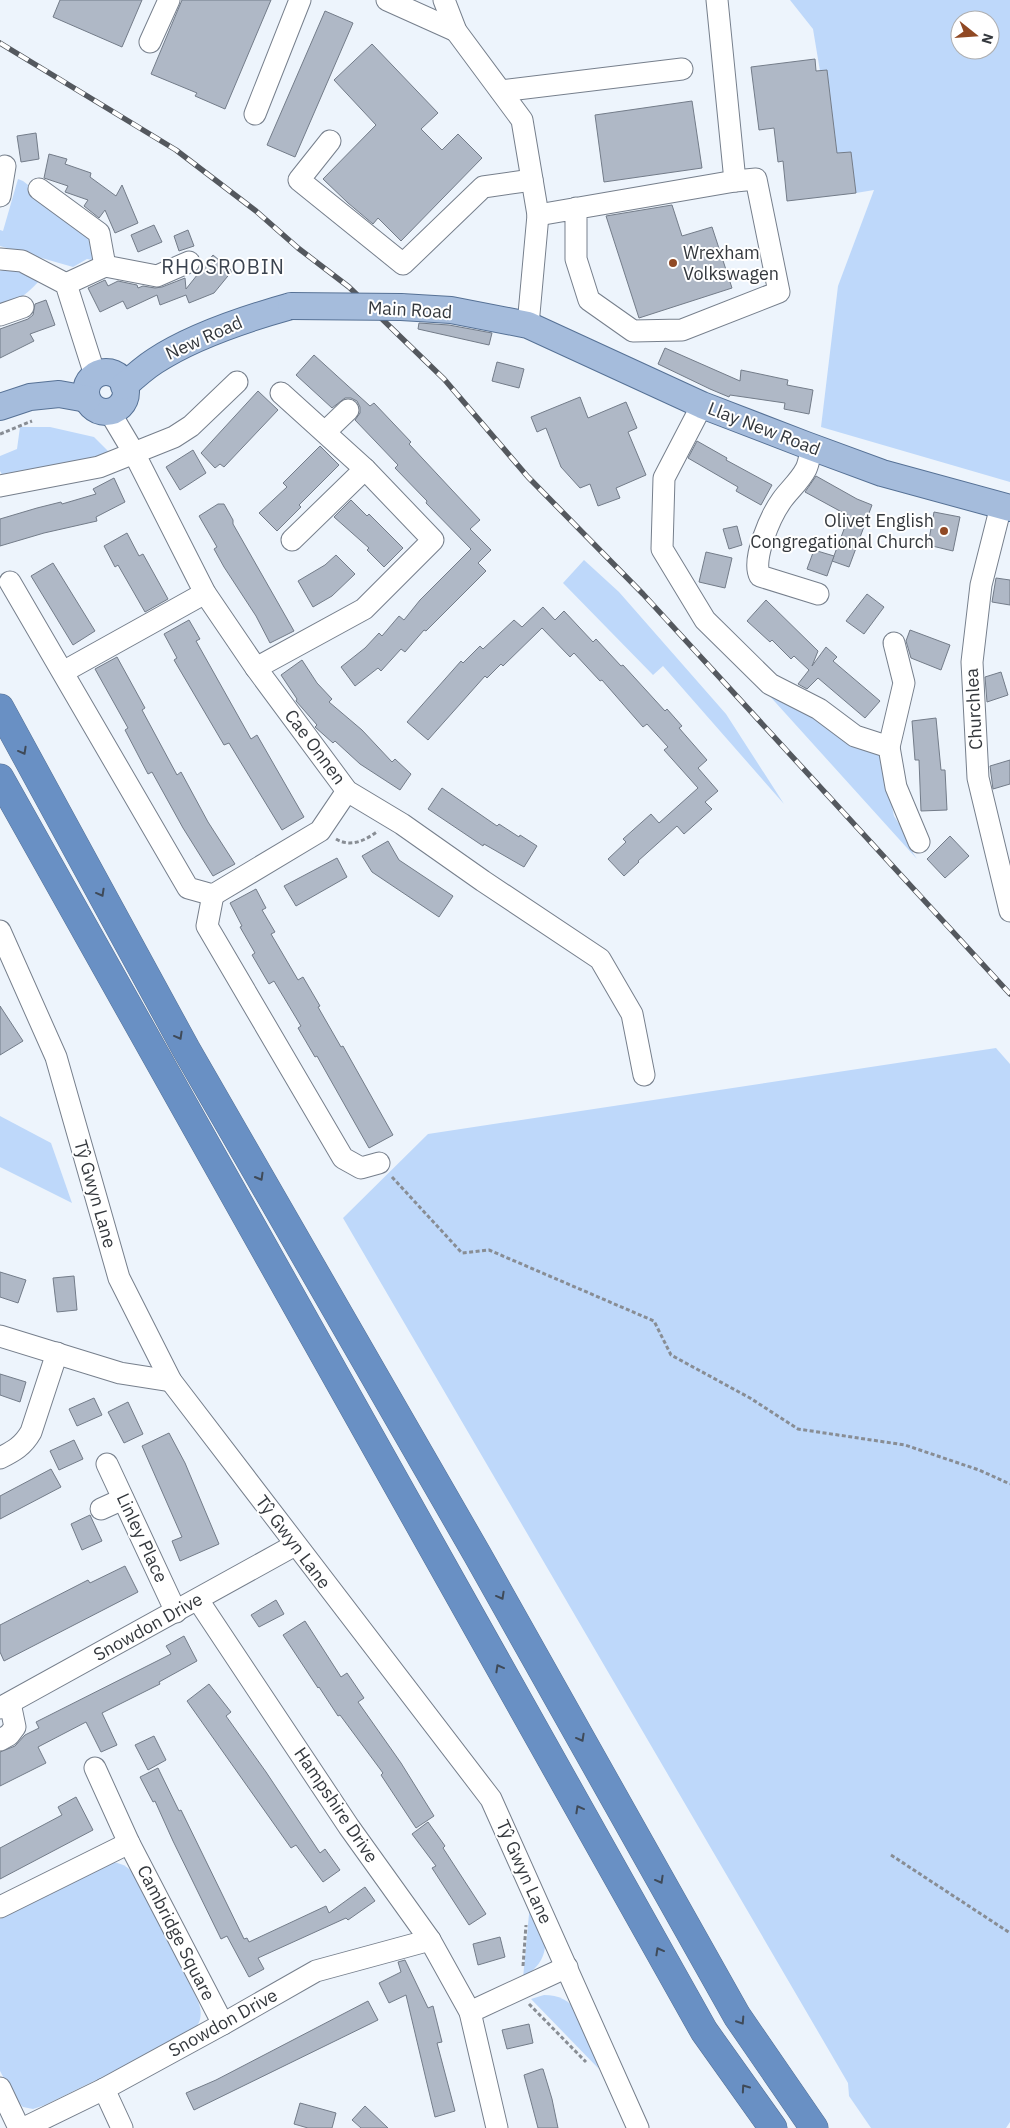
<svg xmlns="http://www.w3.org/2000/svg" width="1010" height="2128" font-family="'IBM Plex Sans',sans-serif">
	<rect width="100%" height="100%" fill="#edf4fc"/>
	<g fill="#bed8fa" fill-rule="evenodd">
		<path d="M790,0H1010V482L821,427L838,286L874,190L856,193L851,152L837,153L827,70L820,71L813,29ZM960,20H990V50H960Z"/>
		<path d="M18,179L23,181L92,235L93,260L87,259L73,267L0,246V230L3,231Z"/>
		<path d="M12,268L42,278C29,292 18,302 0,308V271Z"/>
		<path d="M20,427H50L94,437L111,454L4,478L0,471V456L17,449Z"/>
		<path d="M584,560L619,592L726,714L784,804L663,666L653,675L563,583Z"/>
		<path d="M748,672L881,755L894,816L911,842V850L917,859Z"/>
		<path d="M996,1048L1010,1064V2122L1006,2128H871L849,2096L848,2083L343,1218L428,1134Z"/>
		<path d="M0,1116L51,1143L72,1203L0,1167Z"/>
		<path d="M112,1862C125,1864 130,1868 137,1879L198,2001C205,2019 198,2029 182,2038L45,2105L33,2109L23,2107L15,2099L0,2071V1919Z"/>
		<path d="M531,1893C542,1927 560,1954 523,1978Z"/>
		<path d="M544,1995C559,1995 569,2000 578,2013L599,2069L531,1999Z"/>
	</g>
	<g fill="#afb8c6" stroke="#737c89">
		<path d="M60,0H142L122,47L53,17Z"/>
		<path d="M182,0H271L225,109L195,96L197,93L151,74Z"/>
		<path d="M325,11L353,23L295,157L267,145Z"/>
		<path d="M372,44L438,113L421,129L442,150L458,134L482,158L401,241L378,218L373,224L348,203L323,179L376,125L334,80Z"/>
		<path d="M815,59L816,71L827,70L837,153L851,152L856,193L787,201L783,161L778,162L774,128L759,130L751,67Z"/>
		<path d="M692,101L702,168L604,182L595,115Z"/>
		<path d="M36,133L39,159L21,162L17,136Z"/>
		<path d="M49,154L67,159L65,164L91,173L90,177L116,196L122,185L138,223L115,233L105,210L99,218L84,206L88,200L65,192L68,186L44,178Z"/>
		<path d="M672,205L682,236L712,227L732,288L639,318L606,216Z"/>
		<path d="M154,225L162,242L138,252L131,235Z"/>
		<path d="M188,230L194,246L179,251L174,236Z"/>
		<path d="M213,255L232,271L214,293L189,303L186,295L160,305L157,295L127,309L123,301L100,312L88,288L105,280L108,286L118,281L137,285L138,288L143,286L155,288L162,287L185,278L186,289Z"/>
		<path d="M46,300L55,325L30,334L34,341L0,358V329L28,319L33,315L35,304Z"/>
		<path d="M419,323L449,325L492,333L489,345L418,329Z"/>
		<path d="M665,348L740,381L741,370L788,380L787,385L813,390L809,414L784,409L785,403L730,395L729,397L710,389L658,364Z"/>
		<path d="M314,355L370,406L374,403L411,442L409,444L480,520L470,529L491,550L478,563L486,571L426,631L424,630L405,652L401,649L381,671L378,668L355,686L341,667L365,648L379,633L382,636L399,616L404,620L420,600L471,549L426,503L427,501L395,468L398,465L355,420L360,413V407L357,401L351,398H345L332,408L296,375Z"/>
		<path d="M497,362L524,369L519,388L492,381Z"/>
		<path d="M258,391L278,410L224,467L220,464L215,468L201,453Z"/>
		<path d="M580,397L588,418L626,402L637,428L628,432L646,475L616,488L620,498L598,506L590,484L580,488L561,467L546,428L537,432L531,417Z"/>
		<path d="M697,441L727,458L726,460L772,485L761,505L736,491L738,487L688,458Z"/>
		<path d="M320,446L339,465L299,505L301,507L277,531L259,513L287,487L283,483Z"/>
		<path d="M193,450L206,473L180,490L166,467Z"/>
		<path d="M816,476L857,499L872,505L849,567L832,561L849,516L805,492Z"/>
		<path d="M114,478L125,502L96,517L97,521L44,533L0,546V519L37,508L61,502L62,504L96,494L93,489Z"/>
		<path d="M351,500L367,516L369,514L403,548L384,567L367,550L369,548L334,517Z"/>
		<path d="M218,504H224L233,520V524L294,631L270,643L256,616L224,567L214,549L217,547L199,516Z"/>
		<path d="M934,512L960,517L953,551L928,545Z"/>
		<path d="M737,526L742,545L729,549L723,529Z"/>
		<path d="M127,533L139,556L143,554L168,599L145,612L118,565L115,567L104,546Z"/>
		<path d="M814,550L834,556L827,576L807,569Z"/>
		<path d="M706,552L732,558L725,588L699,582Z"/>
		<path d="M336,555L355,574L332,596L313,607L298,581L325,565Z"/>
		<path d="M53,563L95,631L73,645L31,576Z"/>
		<path d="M996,578L1010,580V605L992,602Z"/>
		<path d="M867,594L884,607L864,634L846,621Z"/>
		<path d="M766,600L818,651L812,666L826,647L837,657L833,661L880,701L865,718L818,678L807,689L798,684L809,670L794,656L791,659L772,640L770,642L747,621Z"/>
		<path d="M543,607L555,620L564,611L593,642L596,639L621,666L623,665L665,711L667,709L682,726L679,728L707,760L698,768L718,791L705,802L712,809L684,834L677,826L638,861L639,862L624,876L608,859L626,842L623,839L651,814L659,823L698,788L664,750L668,747L647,724L643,727L602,680L600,681L574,653L570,657L542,628L503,666L501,664L487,678L485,676L428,740L407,722L461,661L463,663L480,646L483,649L514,620L522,627Z"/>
		<path d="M189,620L200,639L196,641L251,739L257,735L304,817L282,830L229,743L224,745L174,660L177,658L164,634Z"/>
		<path d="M910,630L950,645L941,670L911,658L906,641Z"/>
		<path d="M117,657L145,708L142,710L177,775L181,772L208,822L235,864L213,876L183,828L152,772L148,774L125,730L128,728L95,669Z"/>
		<path d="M302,660L317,683L332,699L329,702L362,730L392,762L395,759L411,774L400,790L360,764L335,741L333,743L315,727L317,725L296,701L297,699L281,675Z"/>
		<path d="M1001,672L1008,695L987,702L985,677Z"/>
		<path d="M936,718L941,770H945L947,810L921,811L919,760H915L912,721Z"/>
		<path d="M1010,760V784L993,789L990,766Z"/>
		<path d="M442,788L497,826L499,824L519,837L520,835L537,846L524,867L484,844L483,846L428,809Z"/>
		<path d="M950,836L969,856L945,878L927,859Z"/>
		<path d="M388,841L399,860L453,896L439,917L372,872L362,856Z"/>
		<path d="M337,858L347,877L296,906L284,886Z"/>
		<path d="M256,889L266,908L262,910L275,932L271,934L298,980L303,977L320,1006L318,1007L341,1047L343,1046L393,1135L369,1148L317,1056L315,1057L298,1028L301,1026L274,981L269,984L252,955L255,953L240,927L242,926L230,903Z"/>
		<path d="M0,1006L23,1041L0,1055Z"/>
		<path d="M0,1272L26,1280L18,1303L0,1297Z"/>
		<path d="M74,1276L77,1310L57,1312L53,1278Z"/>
		<path d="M0,1374L26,1382L20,1402L0,1395Z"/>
		<path d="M94,1398L102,1415L77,1426L69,1409Z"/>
		<path d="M128,1402L143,1434L124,1443L108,1412Z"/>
		<path d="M169,1433L185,1463L219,1544L180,1561L172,1541L182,1537L142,1446Z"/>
		<path d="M74,1440L83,1459L59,1470L50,1451Z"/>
		<path d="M51,1469L61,1487L0,1519V1496Z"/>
		<path d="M90,1515L102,1541L82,1550L71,1524Z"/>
		<path d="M125,1566L138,1592L4,1661L0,1652V1625L88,1580L90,1583Z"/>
		<path d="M276,1600L284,1614L259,1627L251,1615Z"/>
		<path d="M305,1621L341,1677L347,1673L364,1698L358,1702L401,1763L434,1816L416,1828L381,1775L383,1773L340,1715L338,1716L319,1687L318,1688L283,1635Z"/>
		<path d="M184,1636L197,1661L159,1682L160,1684L102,1713L117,1745L101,1752L86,1722L38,1747L46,1763L0,1786V1752L15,1746L25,1735L39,1728L36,1722L171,1654L166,1646Z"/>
		<path d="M209,1684L231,1712L226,1716L266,1772L320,1853L325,1849L340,1870L323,1882L296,1845L291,1848L187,1701Z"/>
		<path d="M154,1736L166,1760L148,1770L135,1745Z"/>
		<path d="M158,1768L179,1811L181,1810L244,1939L247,1938L249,1942L326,1906L329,1913L365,1887L375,1901L348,1920L346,1918L258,1958L264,1969L249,1977L227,1936L221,1939L173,1841L155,1801L153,1802L140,1777Z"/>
		<path d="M76,1797L93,1830L0,1879V1848L62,1815L58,1807Z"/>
		<path d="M428,1822L445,1846L443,1848L486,1914L469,1925L432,1868L436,1866L412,1834Z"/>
		<path d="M500,1937L505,1957L478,1965L473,1944Z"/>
		<path d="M405,1960L428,2008L433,2006L442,2042L437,2043L455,2111L435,2117L406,1995L389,2003L379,1983L401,1972L398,1962Z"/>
		<path d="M368,2001L378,2020L194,2110L186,2093L216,2080Z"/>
		<path d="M529,2024L533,2043L507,2049L502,2030Z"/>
		<path d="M541,2069H543L552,2099L558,2128H538L524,2075Z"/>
		<path d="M300,2103L336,2113L332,2128H308L294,2124Z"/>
		<path d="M365,2106L388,2128H361L352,2120Z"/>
	</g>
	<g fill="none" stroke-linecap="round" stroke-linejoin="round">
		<defs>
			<g id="minor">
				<path d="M387,0L456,31"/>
				<path d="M444,0L456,31L522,120L538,215L528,325"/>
				<path d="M717,0L735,181"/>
				<path d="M150,42L169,0"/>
				<path d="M501,91L682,69"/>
				<path d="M255,114L300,0"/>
				<path d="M330,141L299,180L403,264L483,187L532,180"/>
				<path d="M39,189L99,233L105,266"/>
				<path d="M0,196L5,166"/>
				<path d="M538,215L735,181L756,179L779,292L682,330L633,331L589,300L576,259V208"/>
				<path d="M0,259L22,261L66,284L95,375"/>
				<path d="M66,284L105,266L157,276L189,262"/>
				<path d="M0,315L23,307"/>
				<path d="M702,405L664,478L662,549L705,620L770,684L819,709L855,736L889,747L896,787L919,842"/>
				<path d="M109,411L134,453L205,593L256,668L347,791L402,824L483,881L600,959L632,1014L644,1075"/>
				<path d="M325,432L348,410"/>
				<path d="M812,447C810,454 809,463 806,469C800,481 789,490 782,500C771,515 751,560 760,576L818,594"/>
				<path d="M0,486L99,467L174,437L191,426L237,382"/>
				<path d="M1001,506L981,585L972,662L978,778L1010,911"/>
				<path d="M292,540L365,469"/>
				<path d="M10,582L188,888L213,895L320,831L347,791"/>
				<path d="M256,668L364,609L433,540L365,469L281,393"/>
				<path d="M63,672L205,593"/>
				<path d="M889,747L904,683L894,643"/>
				<path d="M213,895L207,926L343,1158L361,1168L379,1163"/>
				<path d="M0,931L56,1057L119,1278L171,1381L491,1799L638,2128"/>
				<path d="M0,1336L120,1373L171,1381"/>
				<path d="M0,1458C14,1451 23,1446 31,1432L57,1353"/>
				<path d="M107,1464L176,1612"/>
				<path d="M101,1509L123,1499"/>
				<path d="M198,1600L349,1827L430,1940L470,2012L497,2128"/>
				<path d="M0,1708L295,1545"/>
				<path d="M0,1740L9,1735L15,1727L10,1703"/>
				<path d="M95,1768L129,1843L223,2024"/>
				<path d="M0,1907L129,1843"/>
				<path d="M470,2012L567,1967"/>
				<path d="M0,2088L19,2128"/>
				<path d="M104,2089L122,2128"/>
				<path d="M24,2128L104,2089L223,2024L316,1971L430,1940"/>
			</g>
			<g id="major">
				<path d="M401,307L451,310L528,325L702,405L806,445L882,473L1010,508"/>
				<circle cx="106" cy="392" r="20"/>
				<path d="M124,386C134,377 144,368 155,361C193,336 248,318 291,306"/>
				<path d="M0,407L30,397L59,394L87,399"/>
			</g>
			<g id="highway">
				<path d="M0,708L186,1049L477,1554L737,2016L814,2128"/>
				<path d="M0,778L704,2031L773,2128"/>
			</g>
		</defs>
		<use href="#minor" stroke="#767f8c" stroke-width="23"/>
		<use href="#major" stroke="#567195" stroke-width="28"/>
		<use href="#highway" stroke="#567195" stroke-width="29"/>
		<g stroke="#888d94" stroke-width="3" stroke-dasharray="4 2.5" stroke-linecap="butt">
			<path d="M0,434L32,421"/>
			<path d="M336,839C351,848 366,840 378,831"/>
			<path d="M392,1177L462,1253L489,1250L654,1321L671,1355L750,1398L798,1429L905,1445L979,1470L1010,1484"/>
			<path d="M891,1855L1010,1933"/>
			<path d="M523,1966L526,1925"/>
			<path d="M529,2004L586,2062"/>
		</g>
		<use href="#minor" stroke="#fff" stroke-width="21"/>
		<use href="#major" stroke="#a5bcdc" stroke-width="26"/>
		<use href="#highway" stroke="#6990c4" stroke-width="28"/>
		<defs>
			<path id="rail" d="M0,43L176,150L256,211L298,248L349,287L444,379L528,477L643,594L1010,994"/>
		</defs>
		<use href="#rail" stroke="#54585e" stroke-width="5.5"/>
		<use href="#rail" stroke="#fff" stroke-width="4" stroke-dasharray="11" stroke-linecap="butt"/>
		<defs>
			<path id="major-bridge" d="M291,306L401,307"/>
		</defs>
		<use href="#major-bridge" stroke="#567195" stroke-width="28" stroke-linecap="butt"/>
		<use href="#major-bridge" stroke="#a5bcdc" stroke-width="26"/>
	</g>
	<defs><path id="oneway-chevron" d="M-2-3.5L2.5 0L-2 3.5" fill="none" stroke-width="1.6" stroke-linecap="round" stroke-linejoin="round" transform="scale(1.25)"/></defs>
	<g stroke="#3f4a58">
		<use href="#oneway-chevron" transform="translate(23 751) rotate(61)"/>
		<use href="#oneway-chevron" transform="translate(101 893) rotate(61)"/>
		<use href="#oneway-chevron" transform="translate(179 1036) rotate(61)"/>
		<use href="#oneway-chevron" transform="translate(260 1177) rotate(60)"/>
		<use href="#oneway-chevron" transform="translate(501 1596) rotate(61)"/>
		<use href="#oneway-chevron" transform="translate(499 1668) rotate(-119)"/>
		<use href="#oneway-chevron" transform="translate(581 1738) rotate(61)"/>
		<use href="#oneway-chevron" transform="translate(579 1809) rotate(-119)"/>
		<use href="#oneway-chevron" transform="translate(660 1880) rotate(61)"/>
		<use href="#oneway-chevron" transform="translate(659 1951) rotate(-119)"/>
		<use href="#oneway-chevron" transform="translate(741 2021) rotate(57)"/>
		<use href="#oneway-chevron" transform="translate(745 2088) rotate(-125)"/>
	</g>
	<g fill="#904924" stroke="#fff" stroke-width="2">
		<circle cx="673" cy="263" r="5"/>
		<circle cx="944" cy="531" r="5"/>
	</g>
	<g text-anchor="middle" stroke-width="4" stroke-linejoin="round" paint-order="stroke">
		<g font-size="18" fill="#34383d" stroke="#fff" text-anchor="start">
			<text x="683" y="259">Wrexham<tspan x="683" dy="21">Volkswagen</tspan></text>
			<text x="934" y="527" text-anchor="end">Olivet English<tspan x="934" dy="21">Congregational Church</tspan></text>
		</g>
		<g font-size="18" fill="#34383d" stroke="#fff">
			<text transform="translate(410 310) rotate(3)" y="6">Main Road</text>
			<text transform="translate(204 338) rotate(-24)" y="6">New Road</text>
			<text transform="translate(764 429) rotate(21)" y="6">Llay New Road</text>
			<text transform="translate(974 709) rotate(-93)" y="6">Churchlea</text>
			<text transform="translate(315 747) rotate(53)" y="6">Cae Onnen</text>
			<text transform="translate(95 1194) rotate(74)" y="6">Tŷ Gwyn Lane</text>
			<text transform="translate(142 1538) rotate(65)" y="6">Linley Place</text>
			<text transform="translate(293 1542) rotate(53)" y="6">Tŷ Gwyn Lane</text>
			<text transform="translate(148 1627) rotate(-29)" y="6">Snowdon Drive</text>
			<text transform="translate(336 1805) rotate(56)" y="6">Hampshire Drive</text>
			<text transform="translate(524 1872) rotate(66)" y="6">Tŷ Gwyn Lane</text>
			<text transform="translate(176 1933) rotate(63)" y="6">Cambridge Square</text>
			<text transform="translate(223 2023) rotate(-29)" y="6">Snowdon Drive</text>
		</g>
		<g font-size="20" letter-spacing="1" fill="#3b434f" stroke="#fff">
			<text x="223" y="274">RHOSROBIN</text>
		</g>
	</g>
	<g transform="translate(975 35) rotate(107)"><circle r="24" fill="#ffffff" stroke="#aeafb1"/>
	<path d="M0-4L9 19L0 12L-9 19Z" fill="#904924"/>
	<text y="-8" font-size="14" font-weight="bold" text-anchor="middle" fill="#34383d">N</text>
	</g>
</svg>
